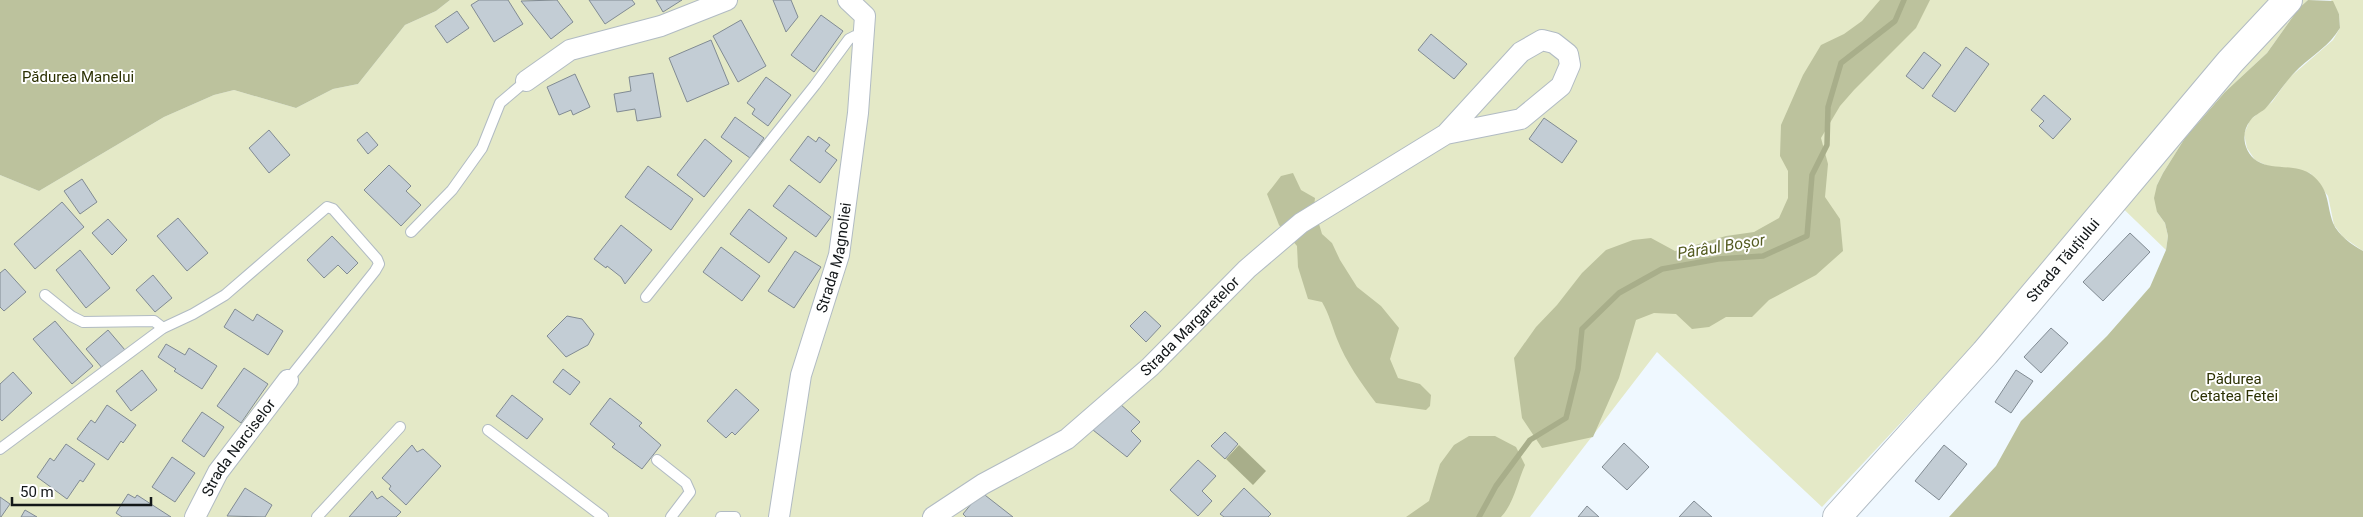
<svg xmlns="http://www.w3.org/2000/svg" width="2363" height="517" font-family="Roboto,sans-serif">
	<rect width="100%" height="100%" fill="#eff8ff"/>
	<g fill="#e4e9c7">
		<path d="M450,0H2308L2299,8L2267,53L2225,92L2185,138L2163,173L2157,185V212L2165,223L2168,236L2166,250L2106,192L1985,333L1822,507L1657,352L1530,517H0V175L39,191L164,117L214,95L234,90L296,108L333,89L358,84L405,25L436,11Z"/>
		<path d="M2331,0H2363V251L2343,237L2334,225L2328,196L2310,173L2268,166L2255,160L2247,148L2244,134L2250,120L2272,102L2289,78L2333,40L2340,28L2339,14Z"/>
	</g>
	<g fill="#bcc29d">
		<path d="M0,0H450L436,11L405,25L358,84L333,89L296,108L234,90L214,95L164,117L39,191L0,175Z"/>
		<path d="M1880,0H1930L1916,28L1854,90L1840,106L1821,138L1828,164L1825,197L1840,219L1843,251L1816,275L1769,300L1752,317H1726L1709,327L1692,329L1676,314L1654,313L1636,320L1619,378L1593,437L1542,448L1522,418L1514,358L1536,327L1557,305L1582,273L1606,250L1633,240L1651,238L1675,251L1726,236L1754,232L1779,218L1788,198V171L1780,156L1781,125L1803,75L1821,45L1844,34L1862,21Z"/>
		<path d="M2308,0L2333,1L2339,14L2340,28C2329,46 2314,54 2299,68C2286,80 2277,96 2265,109C2260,113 2253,116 2250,121C2240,133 2244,153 2257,161C2273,171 2297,163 2312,175C2330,190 2326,203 2333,223C2338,235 2352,245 2363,251V517H1949L1996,466L2021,421L2107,336L2150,287L2166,250L2168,236L2165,223L2157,212L2154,198L2157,185L2163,173L2185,138L2225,92L2267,53L2299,8Z"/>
		<path d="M1293,173L1301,190L1315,198L1314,207L1322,234L1332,243L1340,260L1357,287L1381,306L1399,328L1390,359L1398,378L1420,384L1431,395L1430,406L1426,410L1376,403C1361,383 1346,362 1337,339C1332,326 1329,314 1322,302L1308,299L1298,267L1297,246L1279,225L1267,194L1281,176Z"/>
		<path d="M1469,436H1495L1516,447L1525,465C1517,483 1514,503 1501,517H1406L1429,501L1440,464L1454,445Z"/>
	</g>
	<path fill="#a8ae8a" d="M1239,445L1266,471L1253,485L1226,459Z"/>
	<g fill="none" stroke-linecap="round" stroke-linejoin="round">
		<path stroke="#a8ae8a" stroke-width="5.5" d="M1479,517L1496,486L1530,440L1566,418L1578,369L1582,329L1619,293L1662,269L1718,259L1763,256L1807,236L1812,175L1827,145L1828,107L1841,63L1895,21L1904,0"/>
	</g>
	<g fill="#c3cdd5" stroke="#818b93">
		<path d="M479,0H508L523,24L494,42L471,5Z"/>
		<path d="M557,0L573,22L551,39L521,1Z"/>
		<path d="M589,0H632L635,4L605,24Z"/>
		<path d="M656,0H682L663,12Z"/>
		<path d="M773,0H791L798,17L786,32Z"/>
		<path d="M457,11L469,28L447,43L435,26Z"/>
		<path d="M821,15L843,31L814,72L791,55Z"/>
		<path d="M741,20L766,66L738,82L713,36Z"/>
		<path d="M1431,34L1467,64L1454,79L1418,50Z"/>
		<path d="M711,40L729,84L687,102L669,58Z"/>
		<path d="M1966,47L1989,64L1955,112L1932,96Z"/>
		<path d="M1924,52L1941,65L1923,89L1906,76Z"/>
		<path d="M653,73L661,117L637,121L635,109L617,112L614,94L631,91L629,77Z"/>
		<path d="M575,74L590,107L573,115L571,110L559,115L547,87Z"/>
		<path d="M766,77L791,95L768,126L752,114L755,109L747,103Z"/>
		<path d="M2044,95L2071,119L2053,139L2039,126L2044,121L2031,110Z"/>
		<path d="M735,117L764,138L750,158L721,137Z"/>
		<path d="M1544,118L1577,141L1562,163L1529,139Z"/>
		<path d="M269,130L290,155L269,173L249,148Z"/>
		<path d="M367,132L378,145L368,154L357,140Z"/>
		<path d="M808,136L816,142L819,137L830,145L825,151L837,160L820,183L790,160Z"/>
		<path d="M705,139L732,161L704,197L677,175Z"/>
		<path d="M389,165L411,186L406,191L421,205L401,226L364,190Z"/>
		<path d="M648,166L693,199L671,230L625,197Z"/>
		<path d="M82,179L97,202L80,214L64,191Z"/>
		<path d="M789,185L831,217L816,237L773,206Z"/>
		<path d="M62,202L84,227L35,269L14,244Z"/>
		<path d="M749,209L787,238L769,263L730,234Z"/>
		<path d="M178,218L208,253L187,271L157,236Z"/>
		<path d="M108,219L127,240L112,255L92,233Z"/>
		<path d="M621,225L652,250L625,284L621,277L607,266L606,268L594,259Z"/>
		<path d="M2130,233L2150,252L2103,301L2083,282Z"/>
		<path d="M332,236L358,263L347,274L338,265L324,278L307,260Z"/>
		<path d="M721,247L760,276L742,301L703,272Z"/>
		<path d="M80,250L110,288L86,308L56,270Z"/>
		<path d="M795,251L821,267L794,308L768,291Z"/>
		<path d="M5,269L26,292L4,311L0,307V273Z"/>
		<path d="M153,275L172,298L155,312L136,290Z"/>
		<path d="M235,309L253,321L257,314L283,331L268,355L224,327Z"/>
		<path d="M1145,311L1161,326L1146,342L1130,326Z"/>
		<path d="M567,316L582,319L594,334L588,345L566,357L547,336Z"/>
		<path d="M55,321L93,366L72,384L33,339Z"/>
		<path d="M2051,328L2068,343L2041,373L2024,357Z"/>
		<path d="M108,330L125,350L103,369L86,349Z"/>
		<path d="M166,344L185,355L189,348L217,366L202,389L174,371L176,369L158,357Z"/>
		<path d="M244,368L268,384L241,423L217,406Z"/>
		<path d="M563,369L580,382L570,395L553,382Z"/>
		<path d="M142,370L157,390L131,411L116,391Z"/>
		<path d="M2016,370L2033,381L2011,413L1995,402Z"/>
		<path d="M13,372L32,393L2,421L0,419V384Z"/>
		<path d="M736,389L759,410L735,435L732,432L726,438L707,421Z"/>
		<path d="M512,395L543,419L527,439L496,416Z"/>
		<path d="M610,398L642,423L639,426L661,445L642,469L612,447L615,444L590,424Z"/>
		<path d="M1119,403L1140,422L1131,431L1141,441L1127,457L1093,430Z"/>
		<path d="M107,405L136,425L123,443L121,441L108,460L77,439L91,420L95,423Z"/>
		<path d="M202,412L224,427L204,457L182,441Z"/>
		<path d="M1225,432L1238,444L1225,459L1211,446Z"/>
		<path d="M1624,443L1649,467L1627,490L1602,467Z"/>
		<path d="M66,444L95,464L83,482L80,480L67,499L37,477L50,458L54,461Z"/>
		<path d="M412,445L417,452L423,449L441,466L406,505L389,489L391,486L382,478Z"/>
		<path d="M1944,445L1967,464L1939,500L1915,481Z"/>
		<path d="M172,457L195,473L175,502L152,487Z"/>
		<path d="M1198,460L1216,476L1202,491L1212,501L1198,516L1170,490Z"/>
		<path d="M245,488L272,505L265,517L227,516Z"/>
		<path d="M1244,488L1271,514L1268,517H1224L1220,514Z"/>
		<path d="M372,491L377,499L382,496L401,512L396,517H349Z"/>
		<path d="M981,492L1013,517H966L963,514Z"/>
		<path d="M128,494L135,498L137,495L171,517H122L116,513Z"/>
		<path d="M0,497L10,504L1,517H0Z"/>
		<path d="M1694,501L1712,517H1679Z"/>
		<path d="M1587,506L1599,517H1578Z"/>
		<path d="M25,510L37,517H21Z"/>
	</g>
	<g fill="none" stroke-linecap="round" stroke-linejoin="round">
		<defs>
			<g id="lane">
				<path d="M411,232L452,190L482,148L500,103L526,81"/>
				<path d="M45,295L71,316L83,322L154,321L163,328"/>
				<path d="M646,297L815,85L849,39L855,36L863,37"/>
				<path d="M488,430L603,517"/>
				<path d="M0,449L163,328L193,314L225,295L327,207L333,209L377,259L379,264L375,271L288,380"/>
				<path d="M657,460L686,483L690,492L671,517"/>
				<path d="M317,517L400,427"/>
				<path d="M721,517H735"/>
			</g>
			<g id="street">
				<path d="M526,81L570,50L661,26L727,0"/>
				<path id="s1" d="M195,517L218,472L288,380"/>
				<path id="s2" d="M779,517L801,375L839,255L858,113L865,16L848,0"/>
				<path id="s3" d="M933,517L983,484L1067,439L1150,367L1247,269L1301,223L1446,134L1521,52L1542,40L1554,43L1568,54L1570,65L1561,86L1521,119L1446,134"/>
			</g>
			<g id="secondary">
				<path id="s4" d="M1837,517L1985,353L2230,62L2288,0"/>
			</g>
		</defs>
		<use href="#lane" stroke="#b1bbc3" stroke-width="12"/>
		<use href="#street" stroke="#b1bbc3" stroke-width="22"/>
		<use href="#secondary" stroke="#b1bbc3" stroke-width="30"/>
		<use href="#lane" stroke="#fff" stroke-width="10"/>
		<use href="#street" stroke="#fff" stroke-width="20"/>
		<use href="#secondary" stroke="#fff" stroke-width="28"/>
	</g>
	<g text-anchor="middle" stroke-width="4" stroke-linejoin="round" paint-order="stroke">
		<g font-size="15" fill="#2c3103" stroke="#fff">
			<text x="78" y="82">Pădurea Manelui</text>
			<text x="2234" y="384">Pădurea<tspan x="2234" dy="17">Cetatea Fetei</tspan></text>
		</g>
		<g font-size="15" fill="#131719" stroke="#fff">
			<text dy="5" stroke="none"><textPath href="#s2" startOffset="266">Strada Magnoliei</textPath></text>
			<text dy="5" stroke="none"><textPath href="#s4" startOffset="342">Strada Tăuțiului</textPath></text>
			<text dy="5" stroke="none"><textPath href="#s3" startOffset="322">Strada Margaretelor</textPath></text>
			<text dy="5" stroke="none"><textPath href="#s1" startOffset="82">Strada Narciselor</textPath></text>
		</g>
		<g font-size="16" font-style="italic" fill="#555c22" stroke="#fff">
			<text transform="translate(1721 246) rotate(-9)" y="6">Pârâul Boșor</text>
		</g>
	</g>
	<path d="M12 497v8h139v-8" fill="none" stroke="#131719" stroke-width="2.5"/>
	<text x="20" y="497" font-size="15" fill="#131719" stroke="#ffffff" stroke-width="4" paint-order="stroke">50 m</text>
</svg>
